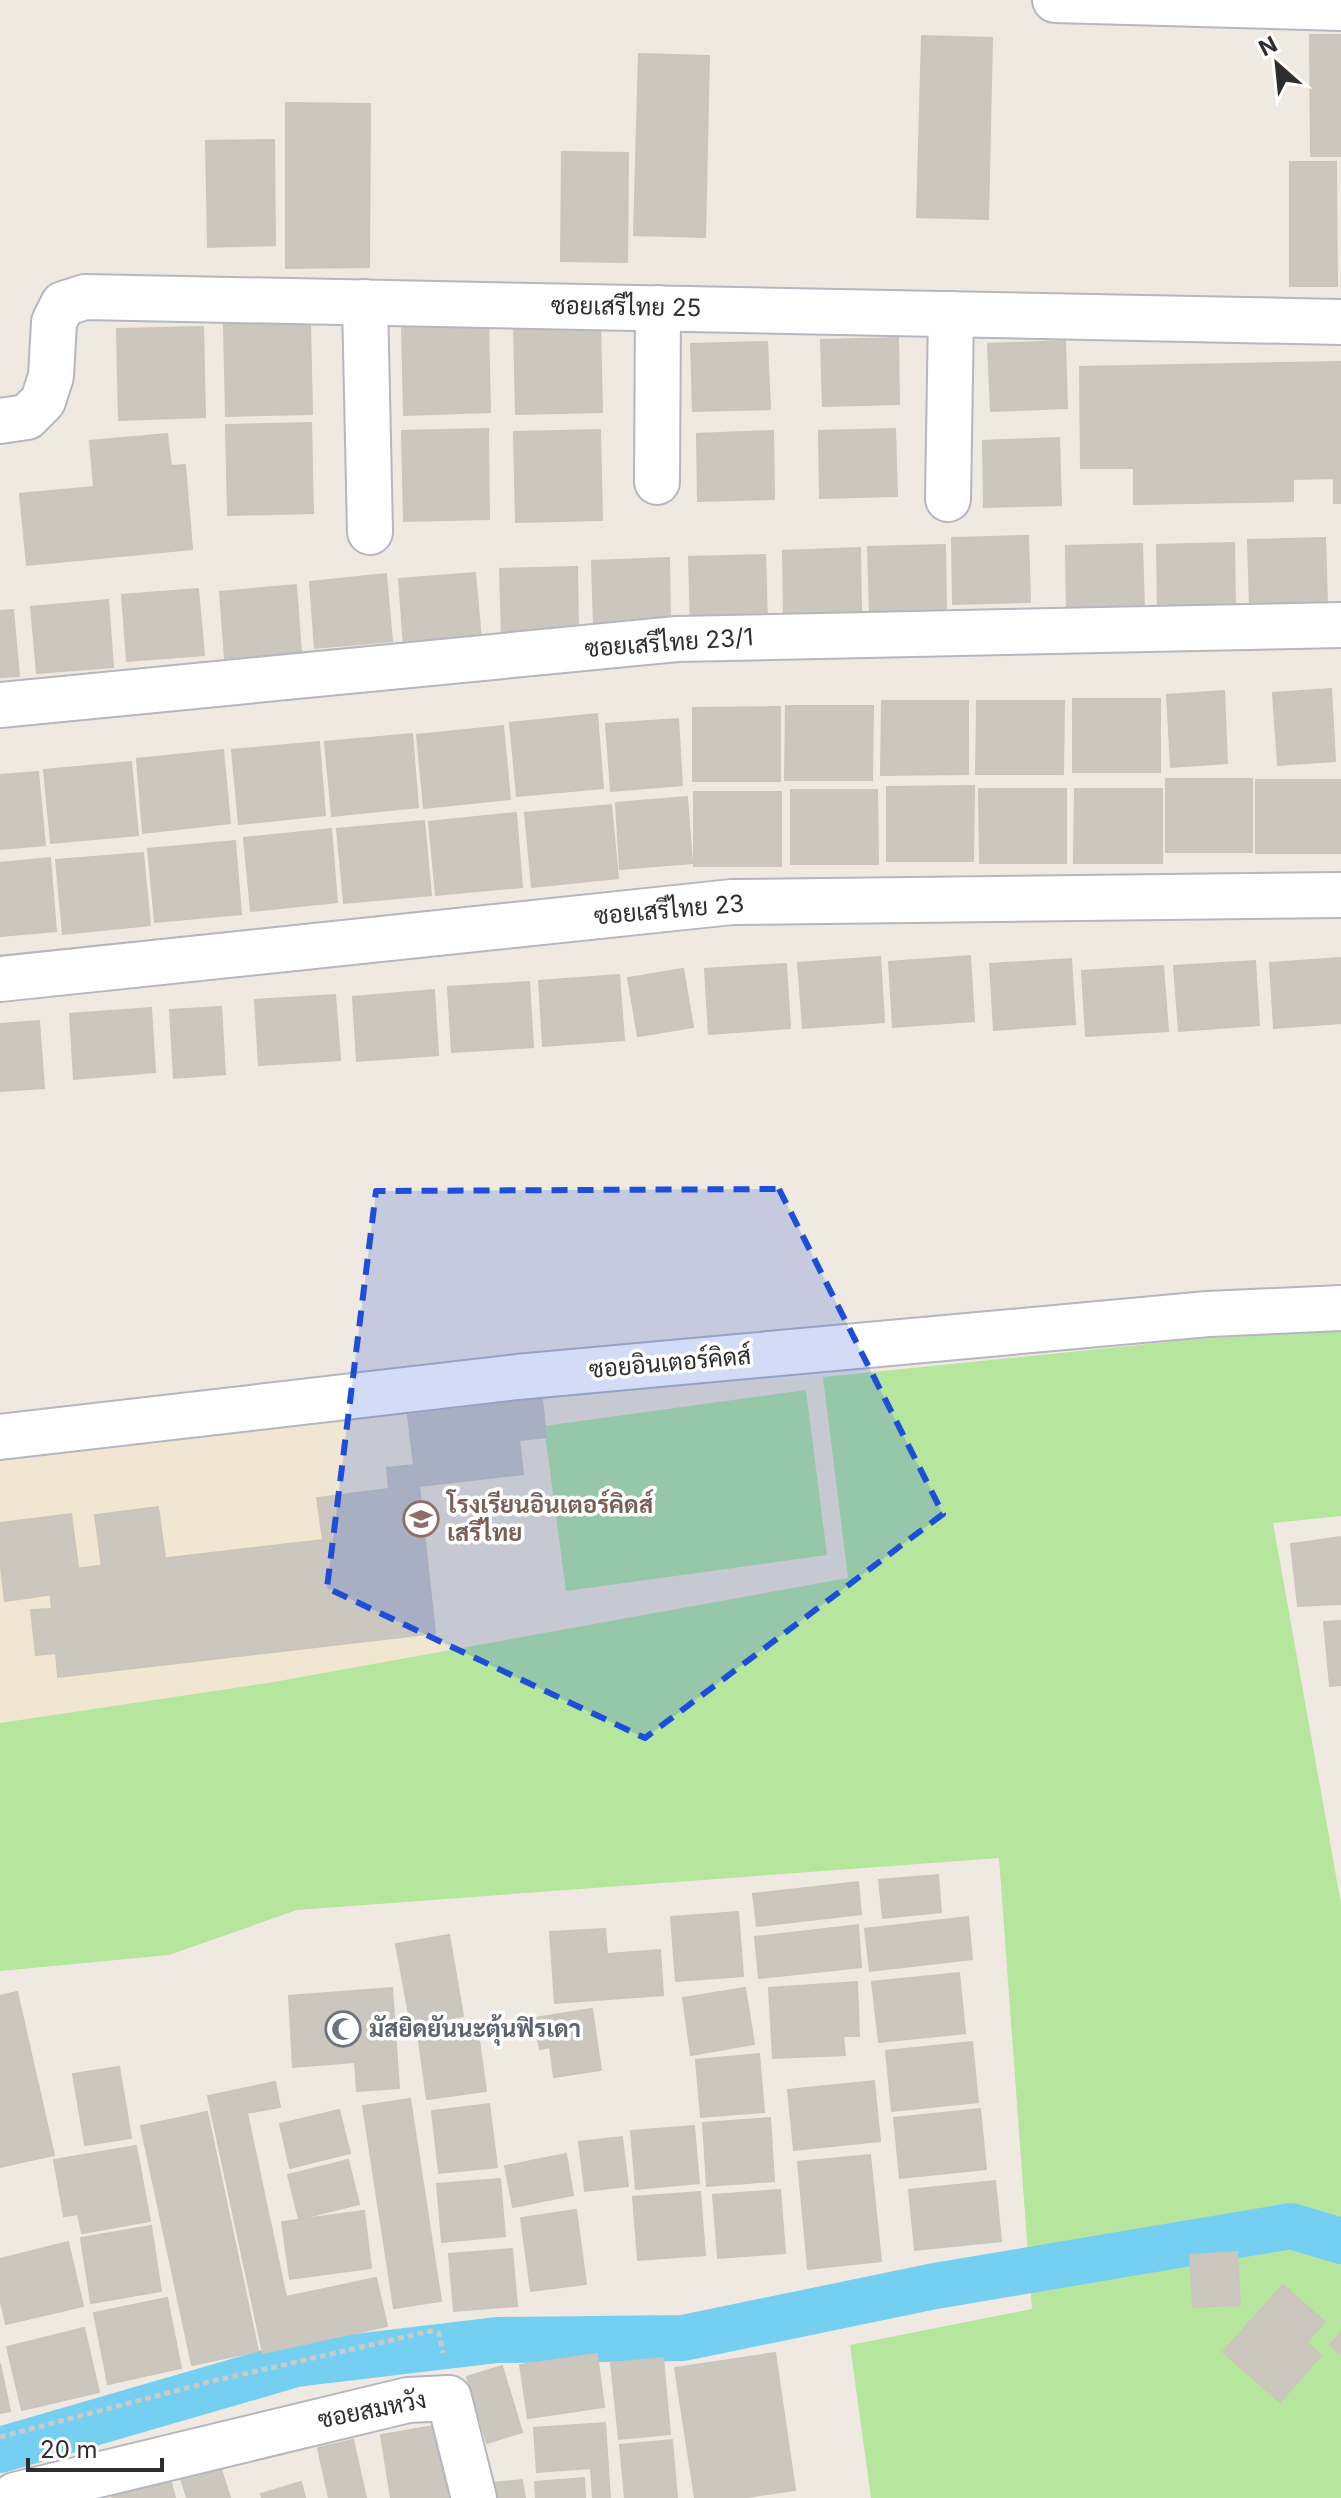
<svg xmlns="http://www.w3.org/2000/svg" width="1341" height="2498" font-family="Inter,Sarabun,sans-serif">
	<rect width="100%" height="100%" fill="#efe9e1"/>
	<path fill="#f0e6d1" d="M823,1377L849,1578L268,1683L0,1723V1460L608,1389Z"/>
	<g fill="#b6e59e">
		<path d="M1341,1331V1516L1273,1523L1341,1904V2498H871L850,2345L1032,2309L999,1858L297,1910L169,1955L0,1971V1723L268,1683L848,1578L823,1377L1246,1334Z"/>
		<path d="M806,1390L827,1555L566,1591L544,1426Z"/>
	</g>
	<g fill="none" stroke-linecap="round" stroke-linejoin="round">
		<path stroke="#75cff0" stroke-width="46" d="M0,2450L296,2364L497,2340L683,2338L935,2286L1291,2226L1341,2241"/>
	</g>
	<g fill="#cbc7bf" stroke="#cbc5ba" stroke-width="2">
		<path d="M1310,35H1341V156H1311Z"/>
		<path d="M922,36L992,38L988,219L917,217Z"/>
		<path d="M639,54L709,56L705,237L634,235Z"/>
		<path d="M286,103L370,104L369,267L286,268Z"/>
		<path d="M274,140L275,245L208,247L206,141Z"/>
		<path d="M562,152L628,153L627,262L561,261Z"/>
		<path d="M1290,162H1336L1337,286H1290Z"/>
		<path d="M488,322L490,412L404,415L402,324Z"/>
		<path d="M600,322L602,412L516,414L514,324Z"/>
		<path d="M310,323L312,414L226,416L224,325Z"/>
		<path d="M203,327L205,417L119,420L117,329Z"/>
		<path d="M898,338L899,404L823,406L821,340Z"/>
		<path d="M1065,341L1067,408L991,411L988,344Z"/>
		<path d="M767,342L770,409L693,411L691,344Z"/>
		<path d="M1341,362V503H1334V478L1293,479V501L1134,504V468H1081L1080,367Z"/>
		<path d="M311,423L313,513L228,515L226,425Z"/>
		<path d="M488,429L489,519L404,521L402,431Z"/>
		<path d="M895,429L897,496L820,498L819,431Z"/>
		<path d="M600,430L602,520L516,522L514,432Z"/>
		<path d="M773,431L774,499L698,501L697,434Z"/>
		<path d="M167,434L171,466L185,465L192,549L27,565L20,494L94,487L90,441Z"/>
		<path d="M1059,438L1061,505L984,507L983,441Z"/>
		<path d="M1028,536L1030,602L953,604L952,538Z"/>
		<path d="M1325,538L1327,604L1250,607L1248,540Z"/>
		<path d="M1234,543L1235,609L1158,612L1157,545Z"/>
		<path d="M1142,544L1144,611L1067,613L1066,546Z"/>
		<path d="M945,545L946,612L870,614L868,547Z"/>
		<path d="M860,548L861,615L784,617L783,551Z"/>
		<path d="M765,555L767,622L691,624L689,557Z"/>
		<path d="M669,558L670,625L594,627L592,561Z"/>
		<path d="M577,567L578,633L502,636L500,569Z"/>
		<path d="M475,573L481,639L404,646L399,579Z"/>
		<path d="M386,574L392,641L315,648L310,582Z"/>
		<path d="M296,585L301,652L225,659L220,592Z"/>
		<path d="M198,589L204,655L127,661L122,595Z"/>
		<path d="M108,600L113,667L37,673L31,607Z"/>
		<path d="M13,610L19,676L0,677V611Z"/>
		<path d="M1331,689L1335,761L1278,765L1273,693Z"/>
		<path d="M1224,691L1227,763L1171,767L1167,695Z"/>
		<rect x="1073" y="699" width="87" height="73"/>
		<path d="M882,701H968V774L881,775Z"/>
		<path d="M977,701H1064L1063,774H976Z"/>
		<path d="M786,706H873L872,780H785Z"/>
		<path d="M780,707V781H693V708Z"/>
		<path d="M597,714L603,788L517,796L510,723Z"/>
		<path d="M678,719L682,785L611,791L606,724Z"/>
		<path d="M503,726L510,799L424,808L417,735Z"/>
		<path d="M412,734L418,807L332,816L325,742Z"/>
		<path d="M319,742L325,815L239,824L232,750Z"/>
		<path d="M223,750L230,823L143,833L137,759Z"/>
		<path d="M131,762L138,835L51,843L44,770Z"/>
		<path d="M38,772L45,845L0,849V775Z"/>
		<rect x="1166" y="779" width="86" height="73"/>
		<rect x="1256" y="780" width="85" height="73"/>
		<path d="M974,786L973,861H887V787Z"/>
		<path d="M979,789H1066V863H980Z"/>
		<path d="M1075,789H1162V863H1074Z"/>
		<path d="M791,790H877L878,864H791Z"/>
		<rect x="694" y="792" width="87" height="74"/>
		<path d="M687,797L692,863L620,869L616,803Z"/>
		<path d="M611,805L618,878L532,887L525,813Z"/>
		<path d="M516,813L522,887L436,895L429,822Z"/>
		<path d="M424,821L431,895L344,903L337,829Z"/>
		<path d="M331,829L337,902L251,911L244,838Z"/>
		<path d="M235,841L241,914L155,922L148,849Z"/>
		<path d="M143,853L150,925L63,934L56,860Z"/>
		<path d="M50,858L56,931L0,936V863Z"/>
		<path d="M970,956L974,1021L893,1027L889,962Z"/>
		<path d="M880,957L884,1022L803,1028L798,963Z"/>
		<path d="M1341,958V1023L1274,1028L1270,963Z"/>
		<path d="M1071,959L1075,1024L994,1030L990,964Z"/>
		<path d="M1255,961L1259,1025L1179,1031L1174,966Z"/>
		<path d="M786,964L790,1028L709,1034L705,969Z"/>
		<path d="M1163,966L1168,1031L1086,1036L1082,971Z"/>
		<path d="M683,969L693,1027L638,1036L628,978Z"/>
		<path d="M619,975L624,1040L543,1046L539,981Z"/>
		<path d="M529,982L533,1047L452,1052L448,987Z"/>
		<path d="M434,990L438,1055L357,1061L353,997Z"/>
		<path d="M335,995L340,1060L259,1065L255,1000Z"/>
		<path d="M221,1007L225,1074L174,1078L170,1010Z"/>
		<path d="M151,1008L155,1072L74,1079L70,1014Z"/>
		<path d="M39,1021L44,1088L0,1091V1024Z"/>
		<path d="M542,1399L546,1437L519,1440L523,1474L419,1486L435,1633L58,1677L56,1653L36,1655L31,1610L52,1609L48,1572L323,1540L317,1498L389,1489L387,1468L414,1465L408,1415Z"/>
		<path d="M158,1507L165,1558L102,1567L95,1515Z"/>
		<path d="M71,1514L81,1590L5,1601L0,1559V1523Z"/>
		<path d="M1341,1537V1604L1298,1606L1291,1544Z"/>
		<path d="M1341,1621V1685L1330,1686L1324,1622Z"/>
		<path d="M938,1875L941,1912L883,1918L879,1880Z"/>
		<path d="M858,1882L861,1914L757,1926L753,1894Z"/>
		<path d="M738,1912L743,1976L676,1981L671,1917Z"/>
		<path d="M968,1917L972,1959L870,1971L865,1929Z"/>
		<path d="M858,1925L861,1967L759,1978L755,1937Z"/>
		<path d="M605,1929L607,1954L660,1950L663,1995L555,2003L550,1932Z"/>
		<path d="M449,1935L463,2016L411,2025L396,1944Z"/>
		<path d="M959,1973L965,2033L879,2042L872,1982Z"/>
		<path d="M857,1982L859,2036H843L845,2055L773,2058L769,1988Z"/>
		<path d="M392,1988L399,2088L357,2091L355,2062L293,2067L289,1996Z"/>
		<path d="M745,1988L754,2044L691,2055L683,1998Z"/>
		<path d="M17,1992L54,2155L0,2167V1996Z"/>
		<path d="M592,2009L601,2070L554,2077L550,2047L540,2049L534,2018Z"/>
		<path d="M477,2026L486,2091L427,2099L418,2034Z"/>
		<path d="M972,2042L978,2102L892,2111L886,2051Z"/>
		<path d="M759,2054L764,2112L701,2117L696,2060Z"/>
		<path d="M119,2067L131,2138L85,2145L73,2074Z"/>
		<path d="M874,2081L880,2141L794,2150L788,2090Z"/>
		<path d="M275,2082L280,2107L247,2113L286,2297L376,2278L387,2326L263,2353L208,2096Z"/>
		<path d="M410,2099L441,2301L394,2308L363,2106Z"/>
		<path d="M489,2104L497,2167L439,2173L432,2111Z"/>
		<path d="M980,2109L986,2169L900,2178L894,2118Z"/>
		<path d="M339,2110L350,2153L290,2168L280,2124Z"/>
		<path d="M207,2112L258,2351L192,2365L141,2126Z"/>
		<path d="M770,2118L774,2181L707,2186L703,2123Z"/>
		<path d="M694,2126L699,2183L636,2189L631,2131Z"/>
		<path d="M622,2137L628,2186L585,2191L579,2142Z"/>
		<path d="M136,2146L150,2221L82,2233L78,2214L64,2216L54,2160Z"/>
		<path d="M566,2154L573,2195L513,2207L505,2166Z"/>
		<path d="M870,2155L881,2261L808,2269L798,2162Z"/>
		<path d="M348,2160L359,2204L299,2219L288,2175Z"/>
		<path d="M500,2179L505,2236L442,2242L437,2184Z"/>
		<path d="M995,2181L1001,2241L915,2250L909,2190Z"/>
		<path d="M780,2190L785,2253L718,2258L713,2195Z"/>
		<path d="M700,2192L705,2255L638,2260L633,2197Z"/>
		<path d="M576,2210L586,2284L531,2291L521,2218Z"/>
		<path d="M364,2211L371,2268L290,2279L282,2222Z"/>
		<path d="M151,2226L161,2291L91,2303L81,2238Z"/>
		<path d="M68,2242L83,2306L6,2324L0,2298V2259Z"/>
		<path d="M512,2249L517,2306L454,2311L449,2254Z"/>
		<path d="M1237,2252L1240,2305L1193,2307L1190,2255Z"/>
		<path d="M1283,2285L1325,2322L1306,2342L1321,2355L1280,2402L1223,2352Z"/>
		<path d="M167,2298L181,2368L108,2384L94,2313Z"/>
		<path d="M84,2328L99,2392L22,2410L7,2347Z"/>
		<path d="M1341,2332V2354L1330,2345Z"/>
		<path d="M775,2353L795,2490L739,2498H695L675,2368Z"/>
		<path d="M597,2354L604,2407L528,2418L520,2365Z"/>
		<path d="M663,2358L670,2434L619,2439L611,2363Z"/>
		<path d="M0,2364L10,2411L0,2413Z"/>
		<path d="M502,2366L522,2432L487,2443L467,2377Z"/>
		<path d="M605,2423L610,2498H593L591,2468L537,2472L534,2428Z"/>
		<path d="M440,2425L452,2498H391L381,2435Z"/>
		<path d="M353,2440L366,2498H329L318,2448Z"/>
		<path d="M672,2440L677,2498H625L620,2445Z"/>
		<path d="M216,2453L230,2498H187L177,2465Z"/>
		<path d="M167,2467L175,2498H113L108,2483Z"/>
		<path d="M584,2478L585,2498H536L535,2482Z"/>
		<path d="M522,2480L525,2498H495L494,2483Z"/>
		<path d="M301,2482L305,2498H262L261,2494Z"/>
	</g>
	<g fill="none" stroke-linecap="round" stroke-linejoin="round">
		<defs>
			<g id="street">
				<path d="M1055,0L1341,8"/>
				<path d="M365,302L370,532"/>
				<path d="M0,421L27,417L43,401L51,376L54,322L63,304L85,297L1341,322"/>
				<path d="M657,482L658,308"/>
				<path d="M948,499L951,314"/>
				<path d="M0,705L677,639L1341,625"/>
				<path d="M0,979L732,902L1341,895"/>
				<path d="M0,1437L517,1377L1208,1314L1341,1308"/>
				<path d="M15,2495L408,2400L449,2398L474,2498"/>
			</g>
		</defs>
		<use href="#street" stroke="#b4b7c1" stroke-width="48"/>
		<path stroke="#c9c9c9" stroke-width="5" stroke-dasharray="6 4" stroke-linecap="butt" d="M0,2437L209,2382L431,2331L439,2333L443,2353"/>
		<use href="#street" stroke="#fff" stroke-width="44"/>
	</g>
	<path fill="#1d4ed8" fill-opacity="0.2" stroke="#1d4ed8" stroke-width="6" stroke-dasharray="16 10" stroke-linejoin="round" d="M779,1189L943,1514L645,1738L327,1588L376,1191Z"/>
	<defs>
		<symbol id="school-ring" viewBox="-11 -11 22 22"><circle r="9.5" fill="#fff" stroke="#8d6e63" stroke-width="1.5"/><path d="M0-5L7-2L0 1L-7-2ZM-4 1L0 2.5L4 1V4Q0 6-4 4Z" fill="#8d6e63"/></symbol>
		<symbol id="mosque-ring" viewBox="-11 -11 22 22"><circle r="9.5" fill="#fff" stroke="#6b7280" stroke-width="1.5"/><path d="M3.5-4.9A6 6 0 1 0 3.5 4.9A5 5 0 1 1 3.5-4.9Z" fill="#6b7280"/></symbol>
	</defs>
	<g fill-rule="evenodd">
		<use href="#school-ring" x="401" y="1499" width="40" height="40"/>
		<use href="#mosque-ring" x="323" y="2009" width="40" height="40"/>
	</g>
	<g text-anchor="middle" stroke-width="7" stroke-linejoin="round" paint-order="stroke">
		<g font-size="24" fill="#2e2e2e" stroke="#fff">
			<text transform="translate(626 307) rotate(1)" y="8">ซอยเสรีไทย 25</text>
			<text transform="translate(669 643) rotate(-4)" y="8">ซอยเสรีไทย 23/1</text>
			<text transform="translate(669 910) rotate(-5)" y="8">ซอยเสรีไทย 23</text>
			<text transform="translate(670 1363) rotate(-5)" y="8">ซอยอินเตอร์คิดส์</text>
			<text transform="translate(372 2410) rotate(-11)" y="8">ซอยสมหวัง</text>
		</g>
		<g font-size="24" font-weight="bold" fill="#785e54" stroke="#fff" text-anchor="start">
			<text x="447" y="1513">โรงเรียนอินเตอร์คิดส์<tspan x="447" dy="28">เสรีไทย</tspan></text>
		</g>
		<g font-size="24" font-weight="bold" fill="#5b616d" stroke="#fff" text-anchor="start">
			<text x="369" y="2037">มัสยิดยันนะตุ้นฟิรเดา</text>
		</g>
	</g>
	<g transform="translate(1277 64) rotate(333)" stroke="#ffffff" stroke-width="6" paint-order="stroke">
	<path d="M0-6L14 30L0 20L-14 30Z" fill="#2e2e2e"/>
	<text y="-12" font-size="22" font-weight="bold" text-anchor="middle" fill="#2e2e2e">N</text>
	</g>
	<path d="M28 2458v12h134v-12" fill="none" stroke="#2e2e2e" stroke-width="4"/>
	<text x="40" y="2458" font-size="24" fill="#2e2e2e" stroke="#ffffff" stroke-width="6" paint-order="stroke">20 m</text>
</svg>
